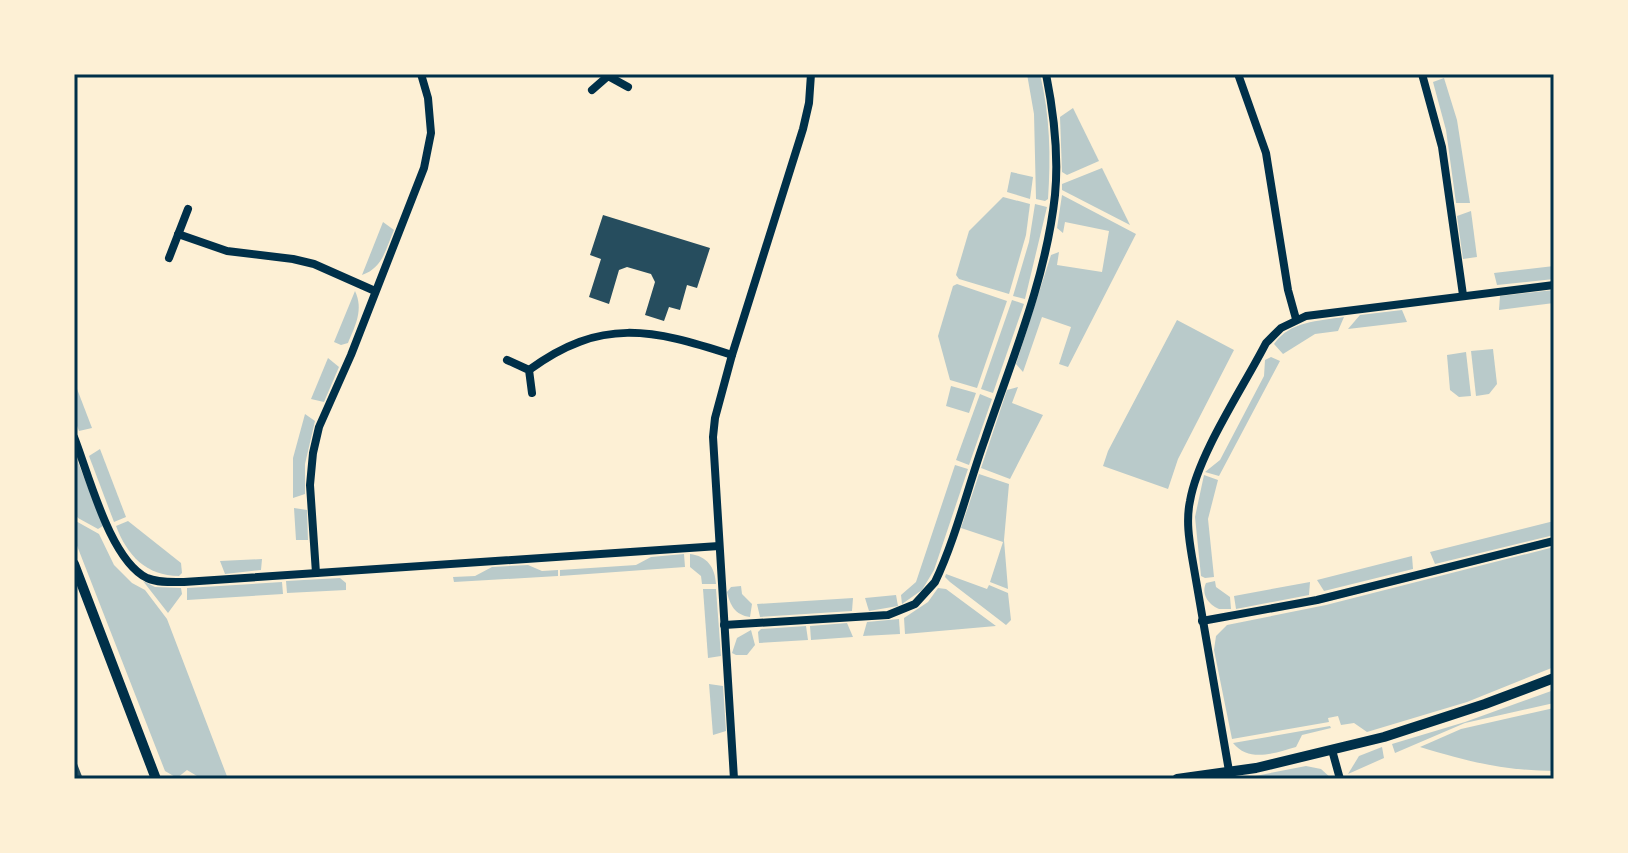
<svg xmlns="http://www.w3.org/2000/svg" width="1628" height="853" font-family="Manrope,sans-serif">
	<rect width="100%" height="100%" fill="#fdf0d5"/>
	<g fill="#b9caca">
		<path d="M1027,74H1040C1050,115 1051,157 1048,199L1045,201L1036,199L1034,114Z"/>
		<path d="M1444,78L1457,120L1470,203H1456L1446,130L1433,82Z"/>
		<path d="M1073,108L1099,161L1067,175L1062,172L1060,117Z"/>
		<path d="M1102,168L1130,225L1062,190V184Z"/>
		<path d="M1011,172L1033,177L1030,199L1007,192Z"/>
		<path d="M1062,195L1136,234L1068,367L1059,364L1071,327L1042,317L1023,372L1016,364L1051,255L1059,252L1057,265L1102,272L1109,231L1065,222L1063,233L1057,228Z"/>
		<path d="M1003,197L1030,204L1026,235L1009,294L959,279L956,275L969,231Z"/>
		<path d="M1035,204L1047,207L1025,299L1013,296L1029,242Z"/>
		<path d="M1471,211L1477,257L1463,259L1457,216Z"/>
		<path d="M383,222L394,230C386,248 383,268 362,275Z"/>
		<path d="M1554,266V279L1497,285L1494,273Z"/>
		<path d="M957,284L1007,301L977,388L950,380L938,336L953,286Z"/>
		<path d="M1554,290V303L1499,310L1500,296Z"/>
		<path d="M355,291C364,310 355,326 348,343L341,345L334,342Z"/>
		<path d="M1012,300L1024,304L993,393L981,389Z"/>
		<path d="M1402,310L1407,322L1348,329L1360,315Z"/>
		<path d="M1344,317L1338,331L1315,334L1283,354L1274,344C1290,321 1318,321 1344,317Z"/>
		<path d="M1177,320L1234,350L1178,459L1168,489L1103,466L1108,451Z"/>
		<path d="M1493,349L1497,384L1489,394L1476,396L1471,351Z"/>
		<path d="M1466,352L1471,396L1459,397L1450,390L1447,355Z"/>
		<path d="M1271,357L1280,361L1219,476L1205,472L1220,460L1264,376L1265,360Z"/>
		<path d="M328,358L339,367L324,402L311,399Z"/>
		<path d="M74,381L92,428L79,431L74,418Z"/>
		<path d="M951,386L976,393L969,413L946,406Z"/>
		<path d="M1018,387L1012,403L1043,415L1010,479L981,468L1007,390Z"/>
		<path d="M980,394L992,399L969,465L956,460Z"/>
		<path d="M305,414L315,421L305,464V494L293,498V458Z"/>
		<path d="M100,449L126,517L114,522L89,456Z"/>
		<path d="M74,452L103,526L98,529L78,518L74,512Z"/>
		<path d="M955,465L968,469L934,570L922,590L902,604L901,595L916,582Z"/>
		<path d="M979,474L1009,484L1004,540L1008,589L990,582L1003,542L961,528Z"/>
		<path d="M1204,475L1218,480L1208,519L1214,577L1205,578L1201,576L1195,517Z"/>
		<path d="M294,508L307,510L308,540H296Z"/>
		<path d="M74,520L99,534L114,565L132,583L145,590L167,619L228,779H202L187,770L177,778L165,771L74,538Z"/>
		<path d="M128,521L181,563L182,573L179,576C146,576 127,555 116,526Z"/>
		<path d="M1554,521V535L1435,564L1430,552Z"/>
		<path d="M1554,547V667L1467,702L1367,732L1354,723L1341,725L1338,716L1328,718L1329,722L1232,739L1214,650L1216,636L1227,625L1326,605Z"/>
		<path d="M684,554L685,567L560,576V570L636,565L651,557Z"/>
		<path d="M690,554C707,556 715,567 716,584H702L701,576L690,567Z"/>
		<path d="M1412,556L1413,569L1324,591L1317,580Z"/>
		<path d="M262,559L261,570L225,574L220,561Z"/>
		<path d="M528,565L542,571L558,570V576L454,582L453,577L475,576L492,567Z"/>
		<path d="M946,574L987,589L989,585L1008,593L1011,620L1006,625L950,582L945,577Z"/>
		<path d="M340,578L346,583V590L287,593L286,581Z"/>
		<path d="M143,581L155,587L181,588L182,594L168,613Z"/>
		<path d="M1215,581L1216,587L1230,597L1231,609H1219C1208,604 1201,594 1206,583Z"/>
		<path d="M282,582L283,594L187,600V588Z"/>
		<path d="M1310,582L1309,595L1236,609L1234,596Z"/>
		<path d="M741,586L742,594L752,604L750,617C735,615 730,605 727,592L731,587Z"/>
		<path d="M938,588L946,589L996,626L905,634L904,618L928,602Z"/>
		<path d="M703,589H716L721,656L708,658Z"/>
		<path d="M896,595L898,606L869,611L865,598Z"/>
		<path d="M853,598L852,611L760,617L757,604Z"/>
		<path d="M899,619L900,634L863,636L867,622Z"/>
		<path d="M847,623L853,637L811,640L810,626Z"/>
		<path d="M806,626L808,640L759,643L758,632L761,629Z"/>
		<path d="M751,630L755,645L747,655H736L732,653L737,638Z"/>
		<path d="M709,684L723,686L726,731L713,735Z"/>
		<path d="M1554,690V703L1465,723L1395,753L1392,744L1465,722Z"/>
		<path d="M1554,708V771C1501,770 1470,762 1420,747L1461,729Z"/>
		<path d="M1330,726L1331,728L1302,735L1296,747C1275,753 1249,763 1233,743Z"/>
		<path d="M1382,747L1384,758L1348,774L1359,756Z"/>
		<path d="M1306,766L1321,769L1332,779H1240Z"/>
	</g>
	<g fill="#264d5e">
		<path d="M603,215L710,248L697,288L687,285L680,310L669,307L664,321L645,315L655,282L651,274L627,267L619,270L609,304L589,297L601,259L590,255Z"/>
		<path d="M74,756L83,779H74Z"/>
	</g>
	<g fill="none" stroke-linecap="round" stroke-linejoin="round">
		<g stroke="#003049" stroke-width="8">
			<path d="M1238,74L1266,153L1288,290L1296,319"/>
			<path d="M1422,74L1442,147L1463,295"/>
			<path d="M592,90L608,76L628,87"/>
			<path d="M178,234L227,251L293,259L314,264L375,291"/>
			<path d="M169,258L188,209"/>
			<path d="M507,360L529,370L532,393"/>
			<path d="M529,370C601,317 652,329 732,355"/>
			<path d="M74,437C89,475 110,560 147,578C158,583 172,582 184,582L719,546"/>
			<path d="M316,573L310,485L313,453L319,427L351,355L424,168L431,133L428,98L421,74"/>
			<path d="M1202,621L1317,600L1554,541"/>
			<path d="M724,625L888,615L915,604L935,582C956,538 968,486 985,439C1012,359 1046,279 1055,195C1059,154 1054,114 1046,74"/>
			<path d="M1332,750L1340,779"/>
			<path d="M1229,771L1192,557C1189,539 1186,520 1190,501C1198,454 1243,388 1266,343L1281,328L1306,316L1554,285"/>
			<path d="M734,779L713,437L715,418L732,355L803,129L809,103L811,74"/>
		</g>
		<g stroke="#003049" stroke-width="10">
			<path d="M74,564L156,779"/>
			<path d="M1177,779L1256,768L1384,737L1485,704L1554,678"/>
		</g>
	</g>
	<rect width="1628" height="853" fill="none" stroke="#fdf0d5" stroke-width="152"/>
	<rect x="76" y="76" width="1476" height="701" fill="none" stroke="#003049" stroke-width="3"/>
</svg>
